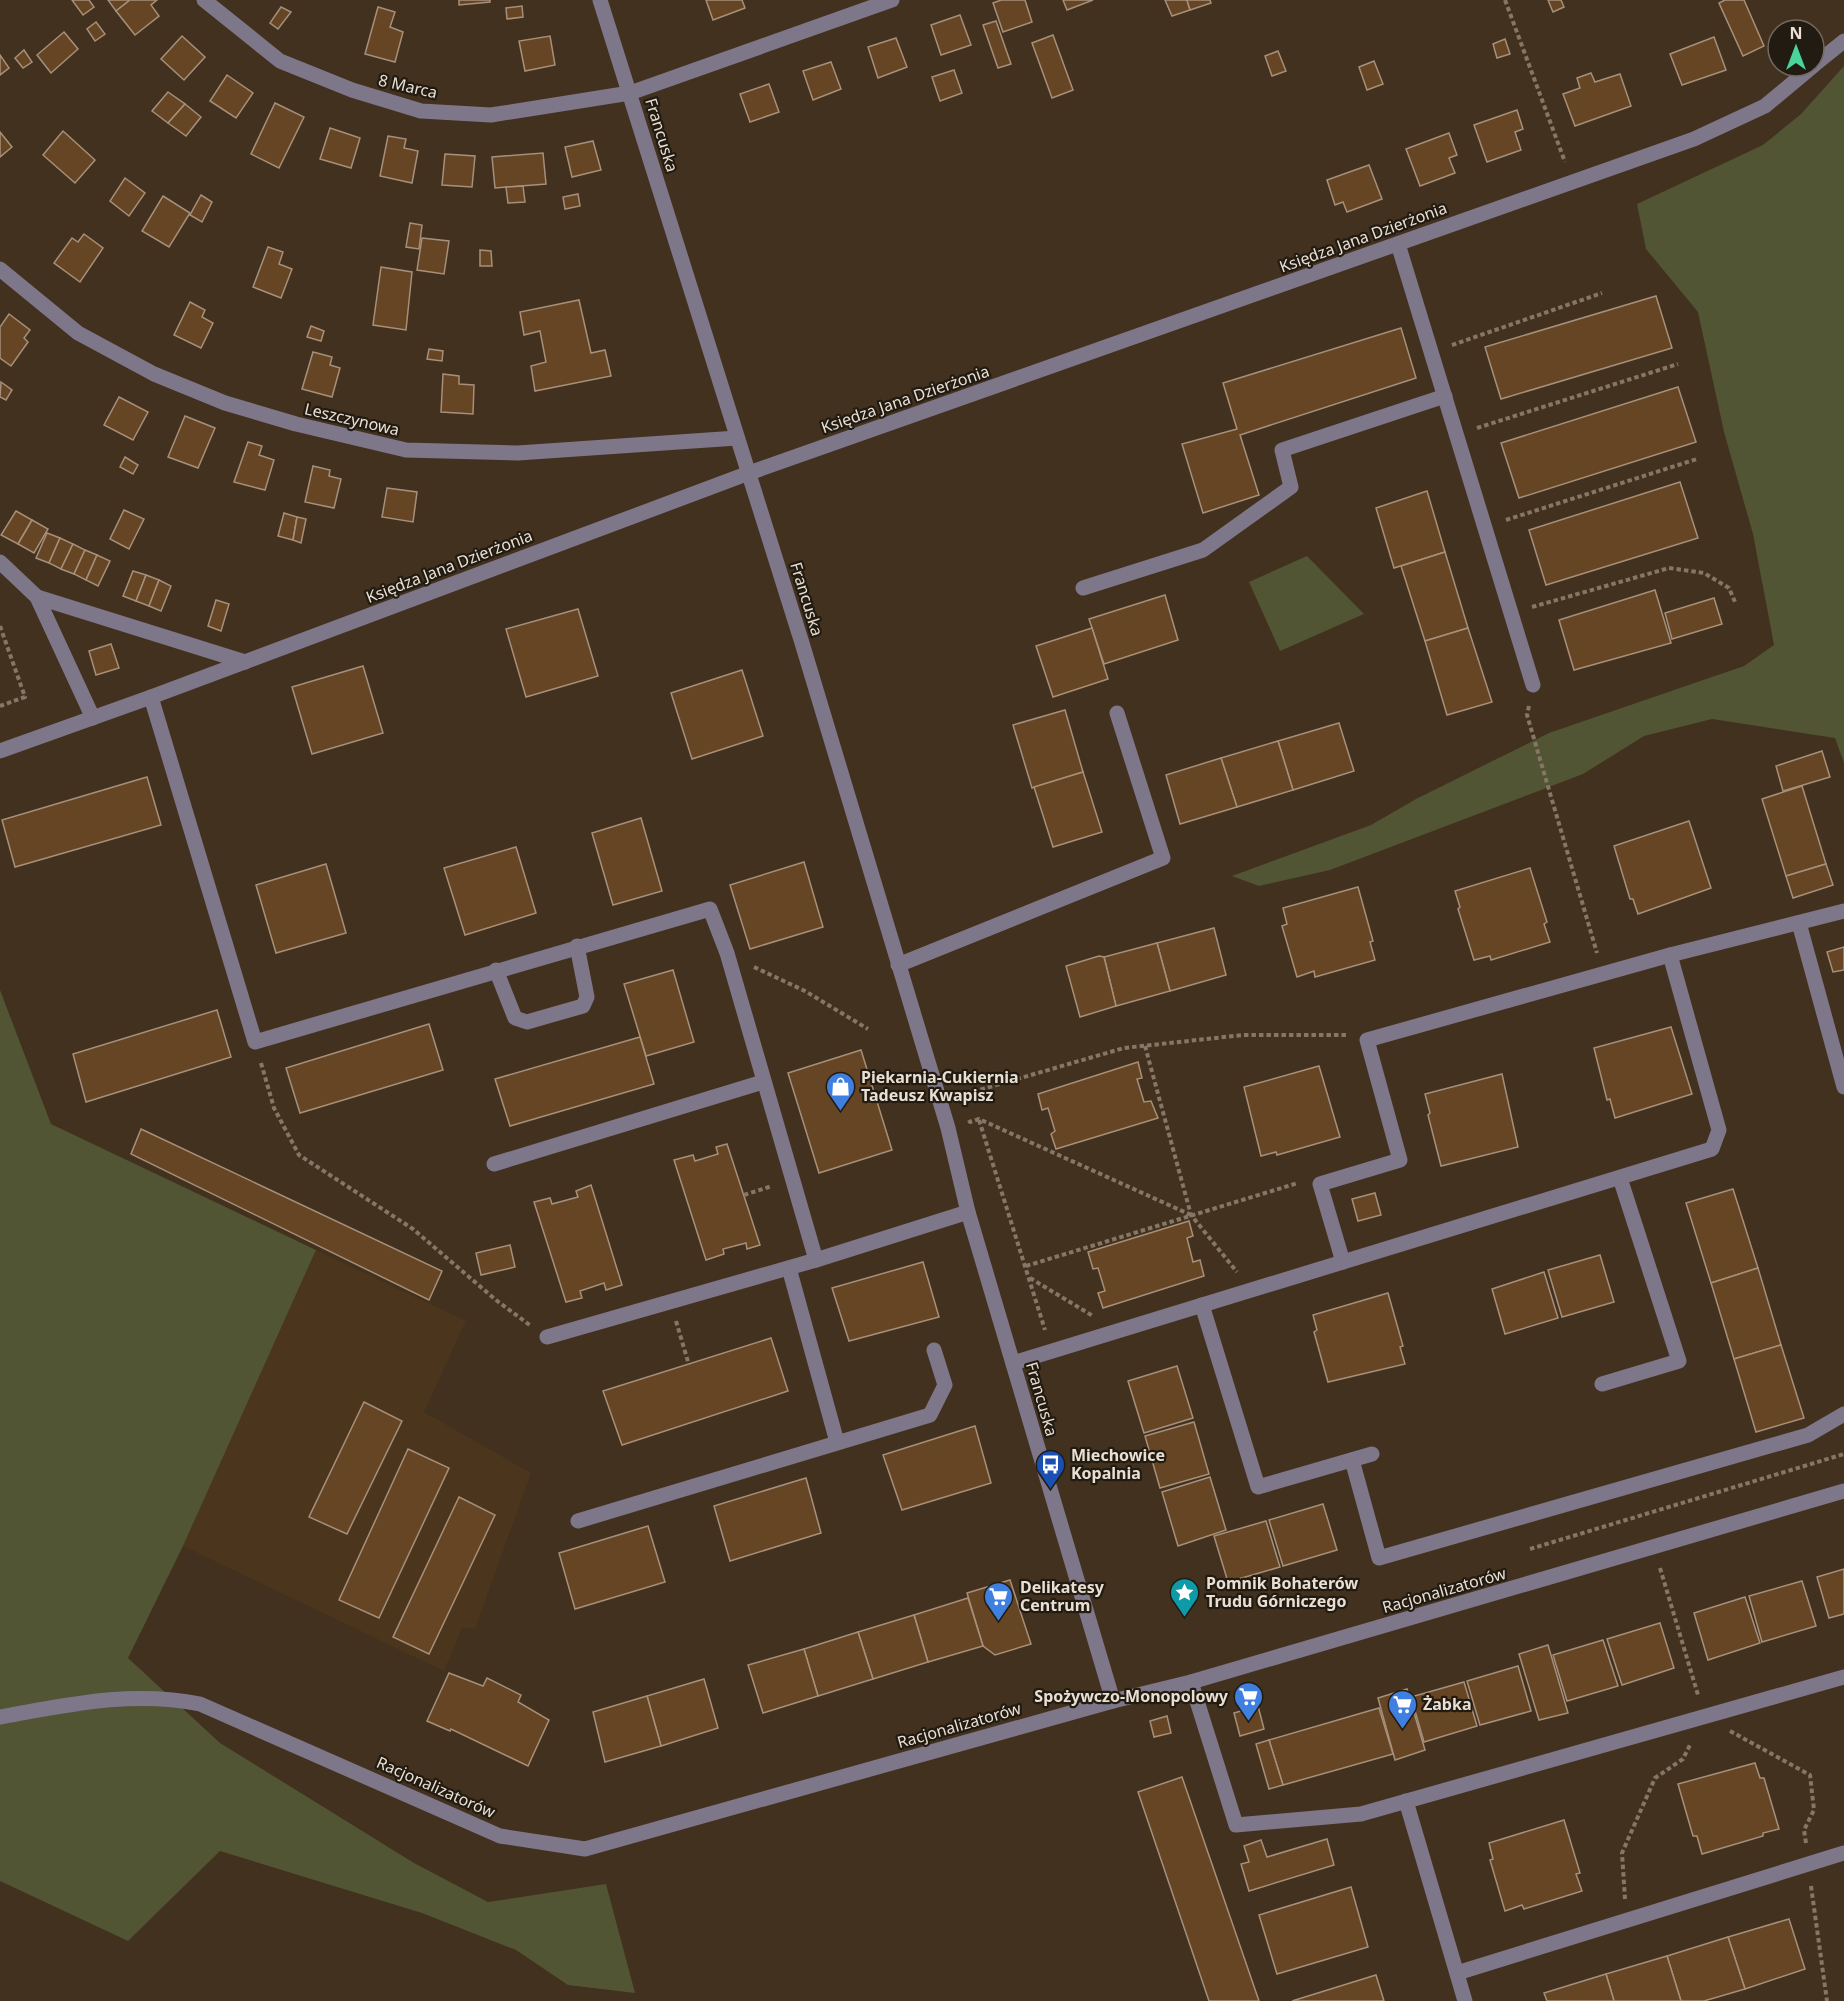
<svg xmlns="http://www.w3.org/2000/svg" width="1844" height="2001" font-family="'Noto Sans',sans-serif">
	<rect width="100%" height="100%" fill="#42311e"/>
	<path fill="#4b351c" d="M316,1250L466,1321L424,1412L531,1473L475,1629L462,1628L444,1671L183,1546Z"/>
	<g fill="#515533">
		<path d="M1844,66V763L1835,738L1712,719L1644,736L1583,774L1330,870L1259,886L1232,876L1371,825L1416,799L1549,733L1744,666L1774,645L1753,534L1724,432L1698,312L1646,249L1637,204L1763,145L1801,114Z"/>
		<path d="M1307,556L1364,614L1280,651L1249,582Z"/>
		<path d="M0,990L51,1124L316,1250L183,1546L128,1658L220,1743L414,1863L488,1902L606,1884L635,1993L568,1985L516,1950L422,1913L220,1851L128,1941L0,1881Z"/>
	</g>
	<g fill="#654523" stroke="#a6907b" stroke-width="1.5">
		<path d="M72,0H89L94,7L83,15Z"/>
		<path d="M108,0H130L116,11Z"/>
		<path d="M130,0H157L151,5L159,16L135,35L116,11Z"/>
		<path d="M459,0H490V2L459,5Z"/>
		<path d="M706,0H742L745,8L713,20Z"/>
		<path d="M1001,0H1025L1032,22L1003,32L993,3Z"/>
		<path d="M1063,0H1093L1067,10Z"/>
		<path d="M1165,0H1187L1190,10L1172,16Z"/>
		<path d="M1187,0H1210L1211,3L1190,10Z"/>
		<path d="M1548,0H1561L1564,7L1553,12Z"/>
		<path d="M1725,0H1744L1764,46L1743,56L1719,3Z"/>
		<path d="M522,6L523,17L507,19L506,8Z"/>
		<path d="M281,7L291,12L278,29L270,23Z"/>
		<path d="M378,7L395,12L390,27L403,32L395,62L365,54Z"/>
		<path d="M960,15L971,45L941,55L931,25Z"/>
		<path d="M996,21L1011,64L998,68L983,25Z"/>
		<path d="M96,22L105,34L95,41L87,29Z"/>
		<path d="M64,32L78,49L51,73L37,55Z"/>
		<path d="M1053,35L1073,90L1052,98L1032,43Z"/>
		<path d="M182,36L205,57L184,80L161,59Z"/>
		<path d="M550,36L555,65L525,71L519,41Z"/>
		<path d="M1714,37L1726,70L1682,85L1670,54Z"/>
		<path d="M896,38L907,67L878,78L868,47Z"/>
		<path d="M1505,39L1510,54L1497,58L1493,44Z"/>
		<path d="M24,50L32,62L23,68L15,58Z"/>
		<path d="M1278,51L1286,71L1272,76L1265,56Z"/>
		<path d="M0,55L9,68L0,75Z"/>
		<path d="M1374,61L1383,84L1367,90L1359,67Z"/>
		<path d="M831,62L841,89L813,100L803,71Z"/>
		<path d="M954,70L962,93L940,101L932,77Z"/>
		<path d="M1591,73L1595,82L1620,74L1631,106L1575,126L1563,94L1580,88L1577,78Z"/>
		<path d="M227,75L253,93L236,118L210,101Z"/>
		<path d="M769,84L779,112L750,122L740,94Z"/>
		<path d="M168,92L185,104L168,123L152,111Z"/>
		<path d="M275,103L304,117L279,168L251,154Z"/>
		<path d="M185,104L201,117L186,136L168,123Z"/>
		<path d="M1517,110L1523,129L1515,132L1521,150L1487,162L1474,125Z"/>
		<path d="M330,128L360,138L351,168L320,159Z"/>
		<path d="M63,131L95,160L75,183L43,155Z"/>
		<path d="M0,132L12,147L0,157Z"/>
		<path d="M1449,133L1457,155L1449,158L1455,173L1420,186L1406,149Z"/>
		<path d="M388,136L406,139L404,148L418,151L412,183L380,176Z"/>
		<path d="M593,141L601,170L572,177L565,147Z"/>
		<path d="M543,153L546,184L495,188L492,157Z"/>
		<path d="M445,154L475,156L472,187L442,185Z"/>
		<path d="M1369,165L1382,199L1347,212L1343,202L1335,205L1327,180Z"/>
		<path d="M125,178L145,193L129,216L110,201Z"/>
		<path d="M523,186L525,202L508,203L506,187Z"/>
		<path d="M578,194L580,206L565,209L563,197Z"/>
		<path d="M201,195L212,202L202,222L190,215Z"/>
		<path d="M163,196L190,213L169,247L142,231Z"/>
		<path d="M410,223L422,225L419,249L406,247Z"/>
		<path d="M84,234L103,248L80,282L54,263L72,238L78,242Z"/>
		<path d="M422,238L449,241L444,274L417,270Z"/>
		<path d="M268,247L283,252L279,264L292,269L281,298L253,287Z"/>
		<path d="M480,250L491,251L492,266H480Z"/>
		<path d="M381,267L412,272L406,330L373,325Z"/>
		<path d="M1656,296L1672,348L1501,399L1485,347Z"/>
		<path d="M579,300L591,353L605,350L611,376L535,391L531,366L546,362L540,331L524,335L520,312Z"/>
		<path d="M190,302L205,310L202,317L213,323L201,348L174,335Z"/>
		<path d="M9,314L30,330L24,338L28,342L11,366L0,358V327Z"/>
		<path d="M311,326L324,331L321,341L307,337Z"/>
		<path d="M1401,328L1416,378L1240,435L1259,495L1203,513L1182,444L1237,429L1223,383Z"/>
		<path d="M429,349L443,351L442,361L427,359Z"/>
		<path d="M313,352L332,357L330,365L340,368L332,397L302,389Z"/>
		<path d="M443,374L459,376V384L474,385L473,414L441,412Z"/>
		<path d="M1,382L12,390L6,400L0,397Z"/>
		<path d="M1678,387L1696,442L1519,498L1501,443Z"/>
		<path d="M119,397L148,412L133,440L104,425Z"/>
		<path d="M185,416L215,428L198,468L168,457Z"/>
		<path d="M248,442L262,446L259,455L274,460L265,490L234,482Z"/>
		<path d="M125,457L138,465L133,474L120,467Z"/>
		<path d="M313,466L330,470L329,476L341,479L334,508L305,502Z"/>
		<path d="M1680,482L1698,538L1546,585L1529,530Z"/>
		<path d="M387,488L417,492L413,522L382,517Z"/>
		<path d="M1427,491L1445,552L1394,568L1376,508Z"/>
		<path d="M124,510L144,519L129,549L110,539Z"/>
		<path d="M16,511L32,520L18,544L1,535Z"/>
		<path d="M284,513L297,517L293,540L278,536Z"/>
		<path d="M297,517L306,519L301,543L293,540Z"/>
		<path d="M32,520L48,529L34,553L18,544Z"/>
		<path d="M47,533L60,538L49,563L36,558Z"/>
		<path d="M60,538L73,544L61,569L49,563Z"/>
		<path d="M73,544L85,550L74,574L61,569Z"/>
		<path d="M85,550L97,555L86,580L74,574Z"/>
		<path d="M1445,552L1468,628L1425,641L1401,566Z"/>
		<path d="M97,555L110,561L98,586L86,580Z"/>
		<path d="M133,571L146,575L136,601L123,596Z"/>
		<path d="M146,575L159,580L149,606L136,601Z"/>
		<path d="M159,580L171,586L161,611L149,606Z"/>
		<path d="M1655,590L1671,643L1574,670L1559,620Z"/>
		<path d="M1165,595L1178,640L1104,664L1089,619Z"/>
		<path d="M1714,598L1722,624L1672,639L1665,613Z"/>
		<path d="M216,600L229,604L221,631L208,626Z"/>
		<path d="M578,609L598,676L526,697L506,629Z"/>
		<path d="M1092,628L1108,679L1053,697L1036,646Z"/>
		<path d="M1468,628L1492,702L1447,715L1425,641Z"/>
		<path d="M111,644L119,668L96,675L89,651Z"/>
		<path d="M363,666L383,733L312,754L292,687Z"/>
		<path d="M742,670L763,736L692,759L671,693Z"/>
		<path d="M1065,710L1083,772L1032,788L1013,725Z"/>
		<path d="M1339,723L1354,771L1293,790L1278,741Z"/>
		<path d="M1278,741L1293,790L1237,807L1221,758Z"/>
		<path d="M1822,751L1830,777L1783,791L1776,766Z"/>
		<path d="M1221,758L1237,807L1180,824L1166,775Z"/>
		<path d="M1083,772L1102,832L1053,847L1034,787Z"/>
		<path d="M147,777L161,825L15,867L2,820Z"/>
		<path d="M1802,786L1826,864L1786,876L1762,799Z"/>
		<path d="M641,818L662,891L613,905L592,833Z"/>
		<path d="M1689,821L1711,888L1638,914L1633,899H1630L1614,846Z"/>
		<path d="M516,847L536,913L465,935L444,868Z"/>
		<path d="M804,862L823,927L750,949L730,885Z"/>
		<path d="M326,864L346,933L276,953L256,885Z"/>
		<path d="M1826,864L1833,885L1793,898L1786,876Z"/>
		<path d="M1530,868L1547,922L1544,924L1550,942L1491,960L1490,956L1474,960L1458,909L1460,907L1455,891Z"/>
		<path d="M1358,887L1373,941L1370,942L1375,960L1315,977L1314,971L1297,977L1282,926L1287,924L1283,908Z"/>
		<path d="M1214,928L1226,975L1170,991L1157,943Z"/>
		<path d="M1157,943L1170,991L1116,1006L1104,957Z"/>
		<path d="M1844,947V970L1833,972L1827,952Z"/>
		<path d="M1099,956L1104,957L1116,1006L1080,1017L1066,966Z"/>
		<path d="M673,970L694,1042L646,1056L624,984Z"/>
		<path d="M217,1010L231,1057L86,1102L73,1054Z"/>
		<path d="M429,1024L443,1070L300,1113L286,1068Z"/>
		<path d="M1671,1027L1692,1094L1615,1118L1610,1099L1607,1100L1594,1048Z"/>
		<path d="M640,1037L654,1084L510,1126L495,1079Z"/>
		<path d="M861,1050L892,1150L819,1173L788,1073Z"/>
		<path d="M1138,1062L1142,1078L1137,1079L1144,1102L1151,1101L1158,1118L1056,1149L1051,1134L1055,1131L1048,1108L1042,1110L1038,1094Z"/>
		<path d="M1319,1066L1340,1137L1277,1155L1276,1152L1261,1156L1244,1087Z"/>
		<path d="M1502,1074L1518,1147L1441,1166L1428,1115L1430,1113L1425,1094Z"/>
		<path d="M141,1129L442,1271L429,1300L131,1154Z"/>
		<path d="M727,1144L760,1245L747,1249L746,1243L723,1249L724,1254L706,1260L674,1160L693,1155L695,1161L718,1154L716,1147Z"/>
		<path d="M591,1185L622,1285L606,1290L604,1283L580,1291L582,1298L566,1302L534,1202L550,1198L552,1204L578,1197L576,1191Z"/>
		<path d="M1733,1189L1758,1268L1711,1283L1686,1203Z"/>
		<path d="M1375,1193L1381,1215L1358,1221L1352,1199Z"/>
		<path d="M1189,1221L1193,1236L1187,1238L1193,1262L1200,1260L1204,1276L1103,1308L1098,1293L1105,1291L1098,1268L1093,1269L1088,1252Z"/>
		<path d="M510,1245L515,1267L481,1275L476,1253Z"/>
		<path d="M1600,1255L1614,1302L1562,1317L1548,1270Z"/>
		<path d="M923,1262L939,1317L849,1341L832,1288Z"/>
		<path d="M1758,1268L1781,1345L1734,1359L1711,1283Z"/>
		<path d="M1544,1272L1558,1318L1505,1334L1492,1289Z"/>
		<path d="M1388,1293L1403,1346L1400,1347L1405,1364L1328,1382L1314,1332L1317,1330L1313,1315Z"/>
		<path d="M771,1338L788,1391L622,1445L603,1391Z"/>
		<path d="M1781,1345L1804,1418L1756,1432L1734,1359Z"/>
		<path d="M1177,1366L1193,1418L1144,1433L1128,1381Z"/>
		<path d="M364,1402L402,1421L347,1534L309,1517Z"/>
		<path d="M1194,1422L1209,1474L1160,1488L1145,1436Z"/>
		<path d="M975,1426L991,1483L902,1510L883,1455Z"/>
		<path d="M408,1449L449,1468L379,1618L339,1600Z"/>
		<path d="M1210,1477L1226,1530L1178,1546L1162,1492Z"/>
		<path d="M806,1478L821,1533L730,1561L714,1506Z"/>
		<path d="M459,1497L495,1515L429,1654L393,1637Z"/>
		<path d="M1323,1504L1337,1550L1283,1566L1269,1520Z"/>
		<path d="M1266,1521L1280,1567L1228,1582L1214,1536Z"/>
		<path d="M648,1526L665,1582L575,1609L559,1553Z"/>
		<path d="M1844,1569V1614L1829,1618L1817,1577Z"/>
		<path d="M1010,1580L1031,1644L995,1655L983,1646L967,1593Z"/>
		<path d="M1802,1581L1816,1626L1762,1642L1749,1596Z"/>
		<path d="M1745,1597L1760,1643L1708,1660L1694,1613Z"/>
		<path d="M968,1598L983,1646L928,1662L914,1615Z"/>
		<path d="M914,1615L928,1662L873,1679L858,1632Z"/>
		<path d="M1660,1623L1674,1668L1622,1685L1607,1639Z"/>
		<path d="M858,1632L873,1679L818,1696L804,1649Z"/>
		<path d="M1603,1640L1618,1686L1567,1701L1553,1655Z"/>
		<path d="M1548,1645L1568,1713L1539,1720L1519,1654Z"/>
		<path d="M804,1649L818,1696L763,1713L748,1665Z"/>
		<path d="M1518,1666L1531,1711L1480,1725L1467,1681Z"/>
		<path d="M449,1673L483,1686L487,1678L521,1695L518,1702L549,1720L528,1766L451,1729L450,1731L427,1721Z"/>
		<path d="M704,1679L718,1728L661,1746L647,1696Z"/>
		<path d="M1464,1682L1477,1726L1424,1742L1411,1697Z"/>
		<path d="M1407,1689L1425,1750L1395,1760L1378,1698Z"/>
		<path d="M647,1696L661,1746L605,1762L593,1712Z"/>
		<path d="M1258,1706L1264,1729L1240,1736L1234,1713Z"/>
		<path d="M1379,1708L1393,1754L1283,1785L1269,1740Z"/>
		<path d="M1167,1716L1171,1733L1154,1737L1150,1721Z"/>
		<path d="M1269,1740L1283,1785L1269,1789L1256,1744Z"/>
		<path d="M1755,1763L1760,1778H1764L1779,1829L1763,1833V1836L1702,1854L1697,1836H1693L1678,1784Z"/>
		<path d="M1182,1777L1259,2001H1209L1138,1792Z"/>
		<path d="M1564,1820L1580,1873L1576,1874L1582,1891L1524,1909L1522,1905L1505,1911L1490,1860L1493,1859L1489,1843Z"/>
		<path d="M1327,1839L1334,1865L1249,1891L1241,1864L1249,1862L1244,1846L1261,1840L1267,1857Z"/>
		<path d="M1351,1887L1368,1947L1277,1974L1259,1915Z"/>
		<path d="M1789,1919L1805,1969L1745,1989L1728,1937Z"/>
		<path d="M1728,1937L1745,1989L1704,2001H1681L1667,1956Z"/>
		<path d="M1667,1956L1681,2001H1614L1606,1974Z"/>
		<path d="M1606,1974L1614,2001H1547L1544,1993Z"/>
		<path d="M1376,1975L1384,2001H1292Z"/>
	</g>
	<g fill="none" stroke-linecap="round" stroke-linejoin="round">
		<g stroke="#857666" stroke-width="4" stroke-dasharray="4.5 3" stroke-linecap="butt">
			<path d="M1505,0L1565,162"/>
			<path d="M1452,345L1602,293"/>
			<path d="M1477,428L1678,364"/>
			<path d="M1506,520L1697,459"/>
			<path d="M1532,607L1669,568L1704,573L1729,588L1735,602"/>
			<path d="M0,626L25,697L0,706"/>
			<path d="M1529,706L1527,715L1597,953"/>
			<path d="M754,967L805,991L868,1029"/>
			<path d="M1145,1046L1191,1215L1237,1272"/>
			<path d="M261,1063L274,1108L299,1155L413,1229L496,1300L531,1326"/>
			<path d="M963,1098L962,1095L1124,1048L1243,1035H1346"/>
			<path d="M969,1120L970,1122L979,1119L1191,1215"/>
			<path d="M979,1120L1045,1330"/>
			<path d="M744,1195L772,1186"/>
			<path d="M1026,1266L1298,1183"/>
			<path d="M1030,1278L1093,1316"/>
			<path d="M676,1321L689,1365"/>
			<path d="M1530,1549L1844,1454"/>
			<path d="M1660,1568L1698,1695"/>
			<path d="M1730,1731L1810,1775L1814,1810L1804,1830L1806,1843"/>
			<path d="M1811,1886L1827,2001"/>
			<path d="M1625,1899L1622,1853L1655,1778L1683,1759L1691,1743"/>
		</g>
		<g stroke="#7e778a" stroke-width="15">
			<path d="M204,0L280,61L352,90L421,111L491,115L630,93L892,0"/>
			<path d="M600,0L802,643L948,1128L968,1212L1113,1701"/>
			<path d="M1814,65L1844,41"/>
			<path d="M1398,244L1533,685"/>
			<path d="M0,269L78,333L154,374L225,403L296,424L406,450L518,453L737,438"/>
			<path d="M0,562L37,597L93,718"/>
			<path d="M1083,588L1203,550L1291,487L1282,450L1445,396"/>
			<path d="M37,597L245,662"/>
			<path d="M151,697L255,1042L710,909L727,953L816,1260L547,1337"/>
			<path d="M0,751L151,697L749,473L1694,139L1765,106L1813,66"/>
			<path d="M1799,923L1844,1087"/>
			<path d="M898,965L1163,858L1117,713"/>
			<path d="M496,970L515,1018L527,1022L583,1006L587,997L577,946"/>
			<path d="M494,1164L763,1082"/>
			<path d="M816,1260L968,1212"/>
			<path d="M1343,1262L1320,1184L1400,1160L1367,1040L1670,955L1844,911"/>
			<path d="M789,1268L837,1442"/>
			<path d="M1202,1305L1258,1487L1372,1454"/>
			<path d="M1013,1363L1712,1149L1719,1130L1670,955"/>
			<path d="M1602,1384L1679,1361L1620,1178"/>
			<path d="M1352,1460L1379,1558L1808,1435L1844,1414"/>
			<path d="M578,1521L930,1415L945,1385L934,1350"/>
			<path d="M1191,1682L1236,1825L1361,1814L1844,1677"/>
			<path d="M0,1717C67,1705 133,1690 200,1704L500,1836L585,1849L1113,1701L1191,1682L1844,1491"/>
			<path d="M1406,1801L1465,2001"/>
			<path d="M1457,1973L1844,1853"/>
		</g>
	</g>
	<defs>
		<symbol id="shop-pin" viewBox="-11 -11 22 30"><path d="M0 17L-7.5 6A9.5 9.5 0 1 1 7.5 6Z" fill="#3f7fe0" stroke="#221b12"/><path d="M-5-2.5h2.3a2.7 3.5 0 0 1 5.4 0H5L5.5 6h-11ZM-1.5-2.5h3a1.5 2.3 0 0 0-3 0Z" fill="#fff"/></symbol>
		<symbol id="bus-pin" viewBox="-11 -11 22 30"><path d="M0 17L-7.5 6A9.5 9.5 0 1 1 7.5 6Z" fill="#1a4fb4" stroke="#221b12"/><path d="M-5-6H5V4H4V6H2V4H-2V6H-4V4H-5ZM-3.5-4V0h7V-4ZM-3.5 1.2v1.5H-2V1.2ZM2 1.2v1.5H3.5V1.2Z" fill="#fff"/></symbol>
		<symbol id="sight-pin" viewBox="-11 -11 22 30"><path d="M0 17L-7.5 6A9.5 9.5 0 1 1 7.5 6Z" fill="#0f9aa8" stroke="#221b12"/><path d="M0-6L1.8-2.2L6-1.7L2.9 1.2L3.7 5.4L0 3.3L-3.7 5.4L-2.9 1.2L-6-1.7L-1.8-2.2Z" fill="#fff"/></symbol>
		<symbol id="supermarket-pin" viewBox="-11 -11 22 30"><path d="M0 17L-7.5 6A9.5 9.5 0 1 1 7.5 6Z" fill="#3f7fe0" stroke="#221b12"/><path d="M-6-5.5h2.5l.6 2H6L4.5 2H-2.5L-4.4-4H-6ZM-1.5 3.2a1.3 1.3 0 1 0 .1 0ZM3 3.2a1.3 1.3 0 1 0 .1 0Z" fill="#fff"/></symbol>
	</defs>
	<g fill-rule="evenodd">
		<use href="#shop-pin" x="824" y="1070" width="33" height="45"/>
		<use href="#bus-pin" x="1034" y="1448" width="33" height="45"/>
		<use href="#sight-pin" x="1168" y="1576" width="33" height="45"/>
		<use href="#supermarket-pin" x="982" y="1580" width="33" height="45"/>
		<use href="#supermarket-pin" x="1232" y="1680" width="33" height="45"/>
		<use href="#supermarket-pin" x="1386" y="1688" width="33" height="45"/>
	</g>
	<g text-anchor="middle" stroke-width="4.5" stroke-linejoin="round" paint-order="stroke">
		<g font-size="16" fill="#eadfd3" stroke="#221b12">
			<text transform="translate(408 86) rotate(13)" y="6">8 Marca</text>
			<text transform="translate(662 135) rotate(73)" y="6">Francuska</text>
			<text transform="translate(1363 237) rotate(-20)" y="6">Księdza Jana Dzierżonia</text>
			<text transform="translate(905 399) rotate(-19)" y="6">Księdza Jana Dzierżonia</text>
			<text transform="translate(352 419) rotate(13)" y="6">Leszczynowa</text>
			<text transform="translate(449 566) rotate(-21)" y="6">Księdza Jana Dzierżonia</text>
			<text transform="translate(807 599) rotate(73)" y="6">Francuska</text>
			<text transform="translate(1042 1399) rotate(74)" y="6">Francuska</text>
			<text transform="translate(1444 1590) rotate(-16)" y="6">Racjonalizatorów</text>
			<text transform="translate(959 1725) rotate(-16)" y="6">Racjonalizatorów</text>
			<text transform="translate(436 1787) rotate(24)" y="6">Racjonalizatorów</text>
		</g>
		<g font-size="16" font-weight="bold" fill="#eadfd3" stroke="#221b12" text-anchor="start">
			<text x="861" y="1083">Piekarnia-Cukiernia<tspan x="861" dy="18">Tadeusz Kwapisz</tspan></text>
			<text x="1071" y="1461">Miechowice<tspan x="1071" dy="18">Kopalnia</tspan></text>
			<text x="1206" y="1589">Pomnik Bohaterów<tspan x="1206" dy="18">Trudu Górniczego</tspan></text>
			<text x="1020" y="1593">Delikatesy<tspan x="1020" dy="18">Centrum</tspan></text>
			<text x="1228" y="1702" text-anchor="end">Spożywczo-Monopolowy</text>
			<text x="1423" y="1710">Żabka</text>
		</g>
	</g>
	<g transform="translate(1796 48)"><circle r="28" fill="#221b12" stroke="#72695f" stroke-width="1.5"/>
	<path d="M0-4.5L10 22L0 15L-10 22Z" fill="#49d49c"/>
	<text y="-9" font-size="16" font-weight="bold" text-anchor="middle" fill="#eadfd3">N</text>
	</g>
</svg>
